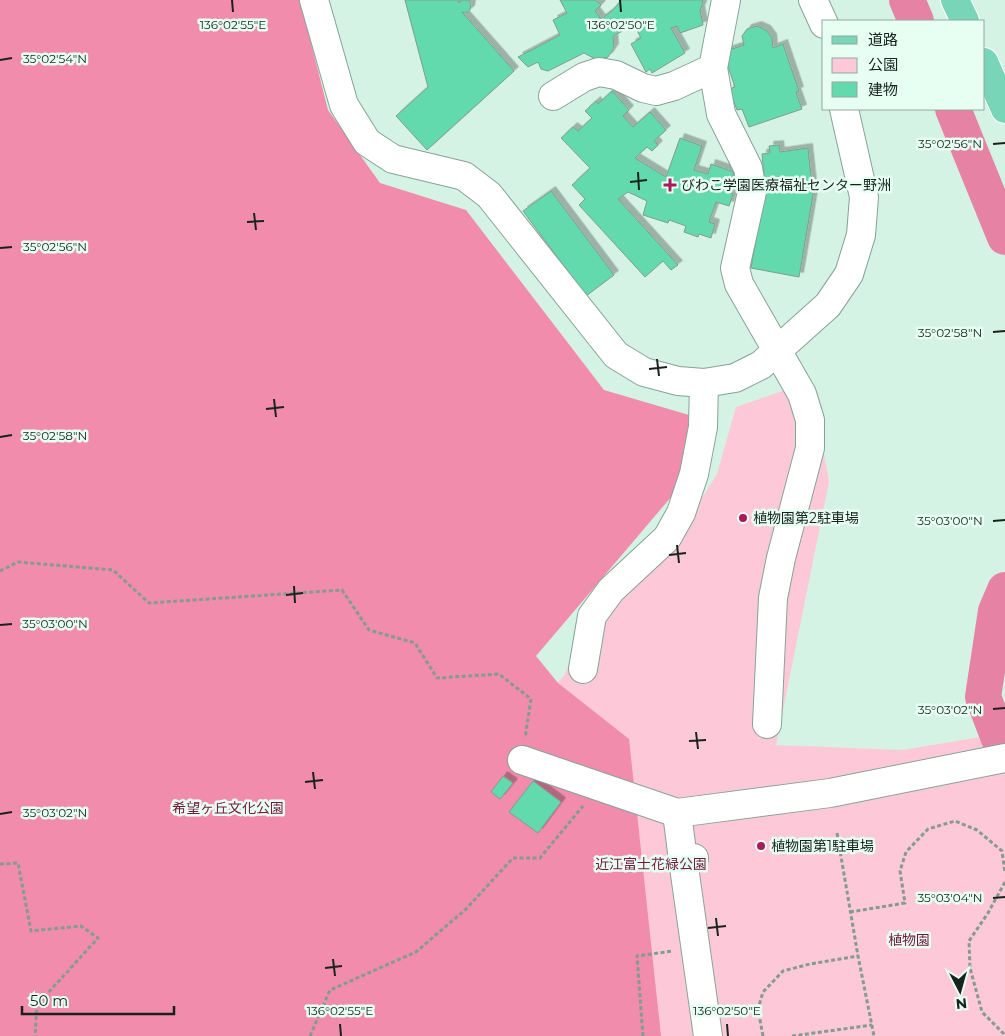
<svg xmlns="http://www.w3.org/2000/svg" width="1005" height="1036" font-family="Montserrat,'Noto Sans JP',sans-serif">
	<defs>
		<filter id="shadow"><feDropShadow dx="4.5" dy="-4.5" stdDeviation="0" flood-color="#0004"/></filter>
	</defs>
	<rect width="100%" height="100%" fill="#d5f3e5"/>
	<path fill="#fdc9d8" d="M811,381L829,482L776,745L902,750L1005,733V1036H500L467,769L564,676L581,632L661,563L717,474L736,407Z"/>
	<path fill="#f18cad" d="M0,0H300L328,110L380,183L466,210L604,390L689,415L683,483L536,656L558,683L629,739L661,1036H0Z"/>
	<g fill="none" stroke-linecap="round" stroke-linejoin="round">
		<g stroke="#e683a4" stroke-width="36">
			<path d="M907,0L916,21"/>
			<path d="M953,109L1005,237"/>
			<path d="M1005,590L996,611L983,697L1005,754"/>
		</g>
	</g>
	<g fill="#62daad" stroke="#819c8f" filter="url(#shadow)">
		<path d="M405,0H458L459,3L462,0H468L471,4L470,10L466,13L462,12L514,71L427,150L396,116L428,87Z"/>
		<path d="M560,0H595L601,5L595,11L601,19L613,10L621,0H702L703,3L700,10L703,25L680,33L677,26L671,28L685,53L652,73L650,69L646,72L631,44L641,38L634,25L613,36L614,48L608,57L597,60L584,53L548,71L541,69L538,62L528,67L518,57L560,35L553,20L567,13Z"/>
		<path d="M757,26L766,30L772,38L773,48L783,44L799,91L796,92L802,109L749,127L742,109L737,110L729,89L735,87L723,52L744,45L742,36L747,29Z"/>
		<path d="M612,91L629,110L623,116L633,127L650,112L666,130L654,141L658,145L652,151L647,147L635,158L666,177L680,138L702,146L694,170L708,174L711,164L734,172L727,192L733,194L729,206L716,202L709,222L715,224L711,238L699,234L698,237L684,232L686,226L669,220L668,223L643,215L647,201L628,192L618,199L678,265L671,270L663,261L645,277L579,205L585,199L572,185L590,168L561,138L573,127L578,131L592,118L585,111L596,101L598,104Z"/>
		<path d="M779,145L780,152L808,148L813,195L799,277L751,268L765,187L762,154L770,153L769,146Z"/>
		<path d="M551,191L614,275L586,296L523,211Z"/>
		<path d="M503,776L513,783L500,799L491,792Z"/>
		<path d="M533,781L561,802L538,833L509,812Z"/>
	</g>
	<g fill="none" stroke-linecap="round" stroke-linejoin="round">
		<defs>
			<g id="minor">
				<path d="M314,0L344,105L367,142L393,159L464,176L489,195L616,355L644,372L678,381L704,383L735,378L761,365L828,305L849,274L861,235L864,197L844,109"/>
				<path d="M726,0L713,68L721,114L748,168L752,192L735,268L739,284L802,394L810,420V448L781,558L773,598L767,724"/>
				<path d="M813,0L824,24"/>
				<path d="M553,96L584,77L599,72L616,75L643,88L656,91L674,86L713,68"/>
				<path d="M583,669L592,616L611,590L667,538L681,513L694,474L703,427L704,383"/>
				<path d="M522,760L677,813L830,793L1005,758"/>
				<path d="M677,813L683,860L694,858"/>
				<path d="M683,860L708,1036"/>
			</g>
			<g id="major">
				<path d="M955,0L965,21"/>
				<path d="M984,62L1005,109"/>
			</g>
		</defs>
		<use href="#minor" stroke="#87a396" stroke-width="30"/>
		<use href="#major" stroke="#fff" stroke-width="30"/>
		<g stroke="#859b90" stroke-width="3" stroke-dasharray="4 2.5" stroke-linecap="butt">
			<path d="M0,571L18,562L113,570L149,603L342,590L369,630L415,643L437,678L499,674L531,699L525,738"/>
			<path d="M837,833L858,956L874,1036"/>
			<path d="M0,864L18,863L31,931L81,926L98,938L37,1005L35,1036"/>
			<path d="M1005,882L988,913L969,941L970,968L982,1012L1005,1035"/>
			<path d="M850,912L905,903L900,871L906,852L928,829L955,821L977,830L1002,851L1005,873"/>
			<path d="M310,1036L330,990L416,952L466,909L513,858H540L583,806"/>
			<path d="M643,1036L637,956L673,951"/>
			<path d="M763,1036L758,1009L763,992L783,971L810,964L858,956"/>
			<path d="M792,1036L872,1025"/>
		</g>
		<use href="#minor" stroke="#fff" stroke-width="28"/>
		<use href="#major" stroke="#79d5b8" stroke-width="28"/>
	</g>
	<path fill="none" stroke="#18231e" stroke-width="2" d="M232,0L233,12M620,0L621,12M0,60L12,58M993,144L1005,143M638,172L639,190M630,182L647,180M254,213L256,230M247,222L264,221M0,248L12,247M993,332L1005,331M657,359L659,376M649,369L667,367M274,399L276,417M266,409L284,407M0,437L12,435M993,521L1005,520M677,545L679,563M669,555L686,553M294,586L295,603M286,595L303,593M0,625L12,624M993,709L1005,708M696,732L698,749M689,741L706,740M313,772L315,789M305,782L323,780M0,814L12,812M993,898L1005,897M716,918L718,936M708,928L726,926M333,959L335,976M325,968L342,966M340,1024L341,1036M727,1024L728,1036"/>
	<g fill="#a71a5b" stroke="#e7fff3" stroke-width="2">
		<path d="M667.5 177.5h5v5h5v5h-5v5h-5v-5h-5v-5h5z"/>
		<circle cx="743" cy="518" r="5"/>
		<circle cx="761" cy="846" r="5"/>
	</g>
	<g text-anchor="middle" stroke-width="5" stroke-linejoin="round" paint-order="stroke">
		<g font-size="14" fill="#18231e" stroke="#e7fff3" text-anchor="start">
			<text x="681" y="190">びわこ学園医療福祉センター野洲</text>
			<text x="753" y="523">植物園第2駐車場</text>
			<text x="771" y="851">植物園第1駐車場</text>
		</g>
		<g font-size="14" fill="#72193f" stroke="#e7fff3">
			<text x="228" y="813">希望ヶ丘文化公園</text>
			<text x="651" y="869">近江富士花緑公園</text>
			<text x="909" y="945">植物園</text>
		</g>
	</g>
	<g font-size="12" text-anchor="middle" fill="#18231e" stroke="#e7fff3" stroke-width="5" stroke-linejoin="round" paint-order="stroke">
		<text x="233" y="29">136°02'55"E</text>
		<text x="621" y="29">136°02'50"E</text>
		<text x="55" y="63">35°02'54"N</text>
		<text x="950" y="148">35°02'56"N</text>
		<text x="55" y="251">35°02'56"N</text>
		<text x="950" y="337">35°02'58"N</text>
		<text x="55" y="440">35°02'58"N</text>
		<text x="950" y="525">35°03'00"N</text>
		<text x="55" y="628">35°03'00"N</text>
		<text x="950" y="714">35°03'02"N</text>
		<text x="55" y="817">35°03'02"N</text>
		<text x="950" y="902">35°03'04"N</text>
		<text x="340" y="1015">136°02'55"E</text>
		<text x="727" y="1015">136°02'50"E</text>
	</g>
	<rect x="822" y="20" width="162" height="90" fill="#e7fff3" stroke="#94a79e"/>
	<rect x="832" y="36" width="25" height="8" fill="#79d5b8" stroke="#94a79e"/>
	<text x="868" y="45" font-size="15" fill="#18231e">道路</text>
	<rect x="832" y="58" width="25" height="15" fill="#fdc9d8" stroke="#94a79e"/>
	<text x="868" y="70" font-size="15" fill="#18231e">公園</text>
	<rect x="832" y="82" width="25" height="15" fill="#62daad" stroke="#94a79e"/>
	<text x="868" y="95" font-size="15" fill="#18231e">建物</text>
	<g transform="translate(960 991) rotate(174)" stroke="#e7fff3" stroke-width="4" paint-order="stroke">
	<path d="M0-4L9 19L0 12L-9 19Z" fill="#18231e"/>
	<text y="-8" font-size="14" font-weight="bold" text-anchor="middle" fill="#18231e">N</text>
	</g>
	<path d="M22 1006v8h152v-8" fill="none" stroke="#18231e" stroke-width="2.5"/>
	<text x="30" y="1006" font-size="15" fill="#18231e" stroke="#e7fff3" stroke-width="4" paint-order="stroke">50 m</text>
</svg>
